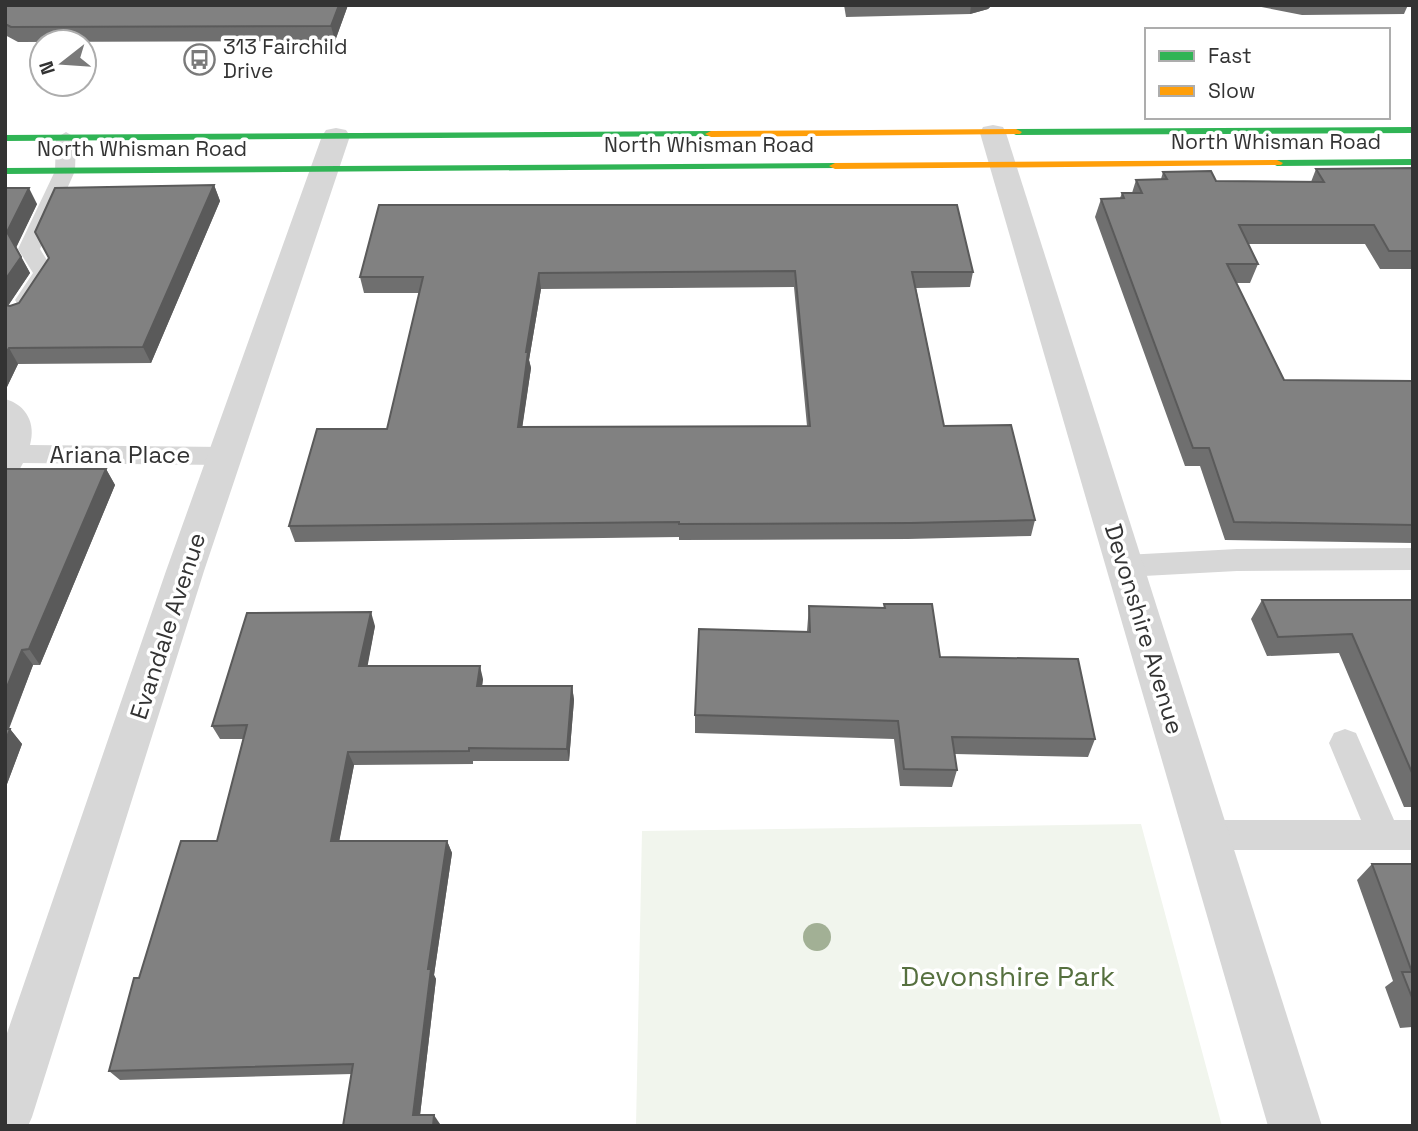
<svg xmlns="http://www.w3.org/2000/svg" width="1418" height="1131" font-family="'Space Grotesk',sans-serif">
	<rect width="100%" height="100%" fill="#fff"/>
	<path fill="#f1f5ed" d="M1141,824L1222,1126H636L642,831Z"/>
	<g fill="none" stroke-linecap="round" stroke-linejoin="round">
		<g fill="#d7d7d7" fill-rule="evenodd">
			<path d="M66,132L76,138L75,171L40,249L55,273L34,305H18L15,300L33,273L18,249L55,171L56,138Z"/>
			<path d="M5,399C27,405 36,424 30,445L224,447L233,450L237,456L233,462L224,465L23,463L14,480L5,482Z"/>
			<path d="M1413,548V570L1237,571L1125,577L1115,574L1111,566L1115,558L1125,555L1237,549Z"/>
			<path d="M1345,729L1356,733L1394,820H1413V850H1206L1194,846L1189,835L1194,824L1206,820H1361L1329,743L1334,733Z"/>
		</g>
		<g fill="#d7d7d7" fill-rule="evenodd">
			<path d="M993,125L1003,127L1006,133L1322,1126H1268L980,133L983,127Z"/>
			<path d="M336,128L346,130L350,136L204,571L32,1117L28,1126H5V1039L166,571L322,136L326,130Z"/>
		</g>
		<g fill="#30b455" fill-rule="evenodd">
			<path d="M1413,127V133L1016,135L1010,132L1016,129Z"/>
			<path d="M711,131L715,132V136L5,141V135Z"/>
			<path d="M1413,159V165L1277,166L1271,163L1277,160Z"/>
			<path d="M835,163L841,166L839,168L5,174V168Z"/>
		</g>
		<g fill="#ff9f0a" fill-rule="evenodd">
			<path d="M1016,129L1022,132L1020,134L711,137L705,134L711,131Z"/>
			<path d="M1277,160L1283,163L1281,165L835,169L829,166L835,163Z"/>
		</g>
	</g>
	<circle fill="#a2b095" cx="817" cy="937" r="14"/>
	<g fill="#6f6f6f" fill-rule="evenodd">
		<path d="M5,5H348L335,41L18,42L5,35Z"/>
		<path d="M844,5H992L988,9L970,14L846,17Z"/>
		<path d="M1251,5H1408L1404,14L1302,15Z"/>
		<path d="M1413,168V269H1380L1365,244H1248L1258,264L1250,283H1236L1284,380L1413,381V543L1225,540L1200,466H1185L1095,217L1101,199L1120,198L1122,193H1132L1136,180L1161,179L1163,172L1216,181L1311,182L1316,169Z"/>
		<path d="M214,185L220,201L151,363L18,364L5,391V188L37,204L16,247L30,273L8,306H10L19,303L49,259L35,232Z"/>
		<path d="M379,205L973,272L970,287L916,288L944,426L1035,520L1031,536L908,539L679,540V537L295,542L289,526L387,429L420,293H364L360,277ZM794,287L807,426L522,427L531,368L529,360L541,289Z"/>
		<path d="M5,469H106L115,485L40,665H33L9,729H10L22,744L7,784H5Z"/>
		<path d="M1262,600H1413V807H1404L1339,653L1267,656L1251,619Z"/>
		<path d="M884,604L940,657L1095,739L1088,757L955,754L957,770L952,787L900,786L894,739L695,733V715L807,631L809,606L884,608Z"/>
		<path d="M375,626L367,666L483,679L482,686H572L574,700L569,761H473V764L354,765L339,841H447L452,853L434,975L436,979L420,1115L440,1124L343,1126L352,1074L120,1080L109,1071L139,978L217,841L243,739H220L212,726Z"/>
		<path d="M1372,864H1413V1028L1412,1027L1400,1028L1385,987L1393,981L1357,880Z"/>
	</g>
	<g fill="#5a5a5a">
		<path d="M339,5H348L335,41L331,26Z"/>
		<path d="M971,5H992L988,9L970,14Z"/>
		<path d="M214,185L220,201L151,363L143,347Z"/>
		<path d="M29,188L37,204L16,248L7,232Z"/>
		<path d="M21,257L30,273L5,310V280Z"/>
		<path d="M539,273L541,289L529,360L531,368L520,443L518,427L526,352Z"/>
		<path d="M9,348L18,364L5,391V355Z"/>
		<path d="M106,469L115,485L40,665L29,649Z"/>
		<path d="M371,612L375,626L365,680L359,666Z"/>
		<path d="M22,650L33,665L5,738V692Z"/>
		<path d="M480,666L483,679L480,700L477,686Z"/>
		<path d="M572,686L574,700L569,761L567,749Z"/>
		<path d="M10,729L22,744L7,784L5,781V742Z"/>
		<path d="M348,752L354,765L337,853L331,841Z"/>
		<path d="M447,841L452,853L434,975L436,979L419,1124L413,1115L428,969Z"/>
		<path d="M434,1115L440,1124L439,1126H433Z"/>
	</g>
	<g fill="#818181" stroke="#5a5a5a" stroke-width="2" fill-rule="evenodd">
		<path d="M5,5H339L331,26L11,27L5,24Z"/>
		<path d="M1413,168V251H1389L1374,225H1239L1258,264H1227L1284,380L1413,381V525L1234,522L1209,448H1193L1101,199L1124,198L1122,193H1142L1136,180L1167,179L1163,172L1211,171L1216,181L1324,182L1316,169Z"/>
		<path d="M214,185L143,347L9,348L5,355V305L10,306L19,303L49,258L35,232L55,188Z"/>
		<path d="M5,188H29L7,232L21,257L5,280Z"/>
		<path d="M379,205H957L973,272H912L944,426L1011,425L1035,520L911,523L679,524V522L289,526L317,429H387L423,277H360ZM795,271L810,426L518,427L528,352H526L539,273Z"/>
		<path d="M5,469H106L29,649L22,650L5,692Z"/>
		<path d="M1262,600H1413V775L1352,634L1278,637Z"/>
		<path d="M884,604H932L940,657L1078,659L1095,739L952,737L957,770L904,769L898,721L695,715L699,629L810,632L809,606L885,608Z"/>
		<path d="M371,612L359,666H480L477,686H572L567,749L469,748V751L348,752L331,841H447L428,969H431L413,1115H434L433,1126H343L353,1064L109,1071L134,978H139L181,841H217L247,725L212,726L247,613Z"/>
		<path d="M5,729H10L5,742Z"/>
		<path d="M1372,864H1413V1000L1402,972H1412Z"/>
	</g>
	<defs>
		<symbol id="bus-ring" viewBox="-11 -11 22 22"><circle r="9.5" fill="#fff" stroke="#7a7a7a" stroke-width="1.5"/><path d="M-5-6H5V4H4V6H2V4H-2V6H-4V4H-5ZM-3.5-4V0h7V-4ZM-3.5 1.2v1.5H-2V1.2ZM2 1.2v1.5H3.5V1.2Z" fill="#7a7a7a"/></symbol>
	</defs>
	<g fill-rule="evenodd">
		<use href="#bus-ring" x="182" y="42" width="35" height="35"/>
	</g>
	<g text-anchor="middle" stroke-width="7" stroke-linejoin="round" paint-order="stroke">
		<g font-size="21" fill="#333" stroke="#fff" text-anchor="start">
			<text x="223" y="54">313 Fairchild<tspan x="223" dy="24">Drive</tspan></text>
		</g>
		<g font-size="21" fill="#333" stroke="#fff">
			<text x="1276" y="149">North Whisman Road</text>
			<text x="709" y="152">North Whisman Road</text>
			<text x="142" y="156">North Whisman Road</text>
		</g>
		<g font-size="24" fill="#333" stroke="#fff">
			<text x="120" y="463">Ariana Place</text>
			<text transform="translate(168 626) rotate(-72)" y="8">Evandale Avenue</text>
			<text transform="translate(1144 629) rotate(73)" y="8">Devonshire Avenue</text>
		</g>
		<g font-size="28" fill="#56703f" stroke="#fff">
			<text x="1008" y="986">Devonshire Park</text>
		</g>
	</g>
	<rect width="1418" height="1131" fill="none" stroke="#333333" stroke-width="14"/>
	<rect x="1145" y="28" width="245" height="91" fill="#ffffff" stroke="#adadad" stroke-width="2"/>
	<rect x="1159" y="51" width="35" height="10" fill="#30b455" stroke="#adadad" stroke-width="2"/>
	<text x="1208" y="63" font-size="21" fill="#333333">Fast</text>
	<rect x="1159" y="86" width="35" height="10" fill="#ff9f0a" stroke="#adadad" stroke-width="2"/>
	<text x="1208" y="98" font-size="21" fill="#333333">Slow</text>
	<g transform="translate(63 63) rotate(253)"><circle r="33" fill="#ffffff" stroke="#adadad" stroke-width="2"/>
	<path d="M0-5L12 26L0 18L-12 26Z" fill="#7a7a7a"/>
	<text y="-10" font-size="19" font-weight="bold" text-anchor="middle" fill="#333333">N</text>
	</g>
</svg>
